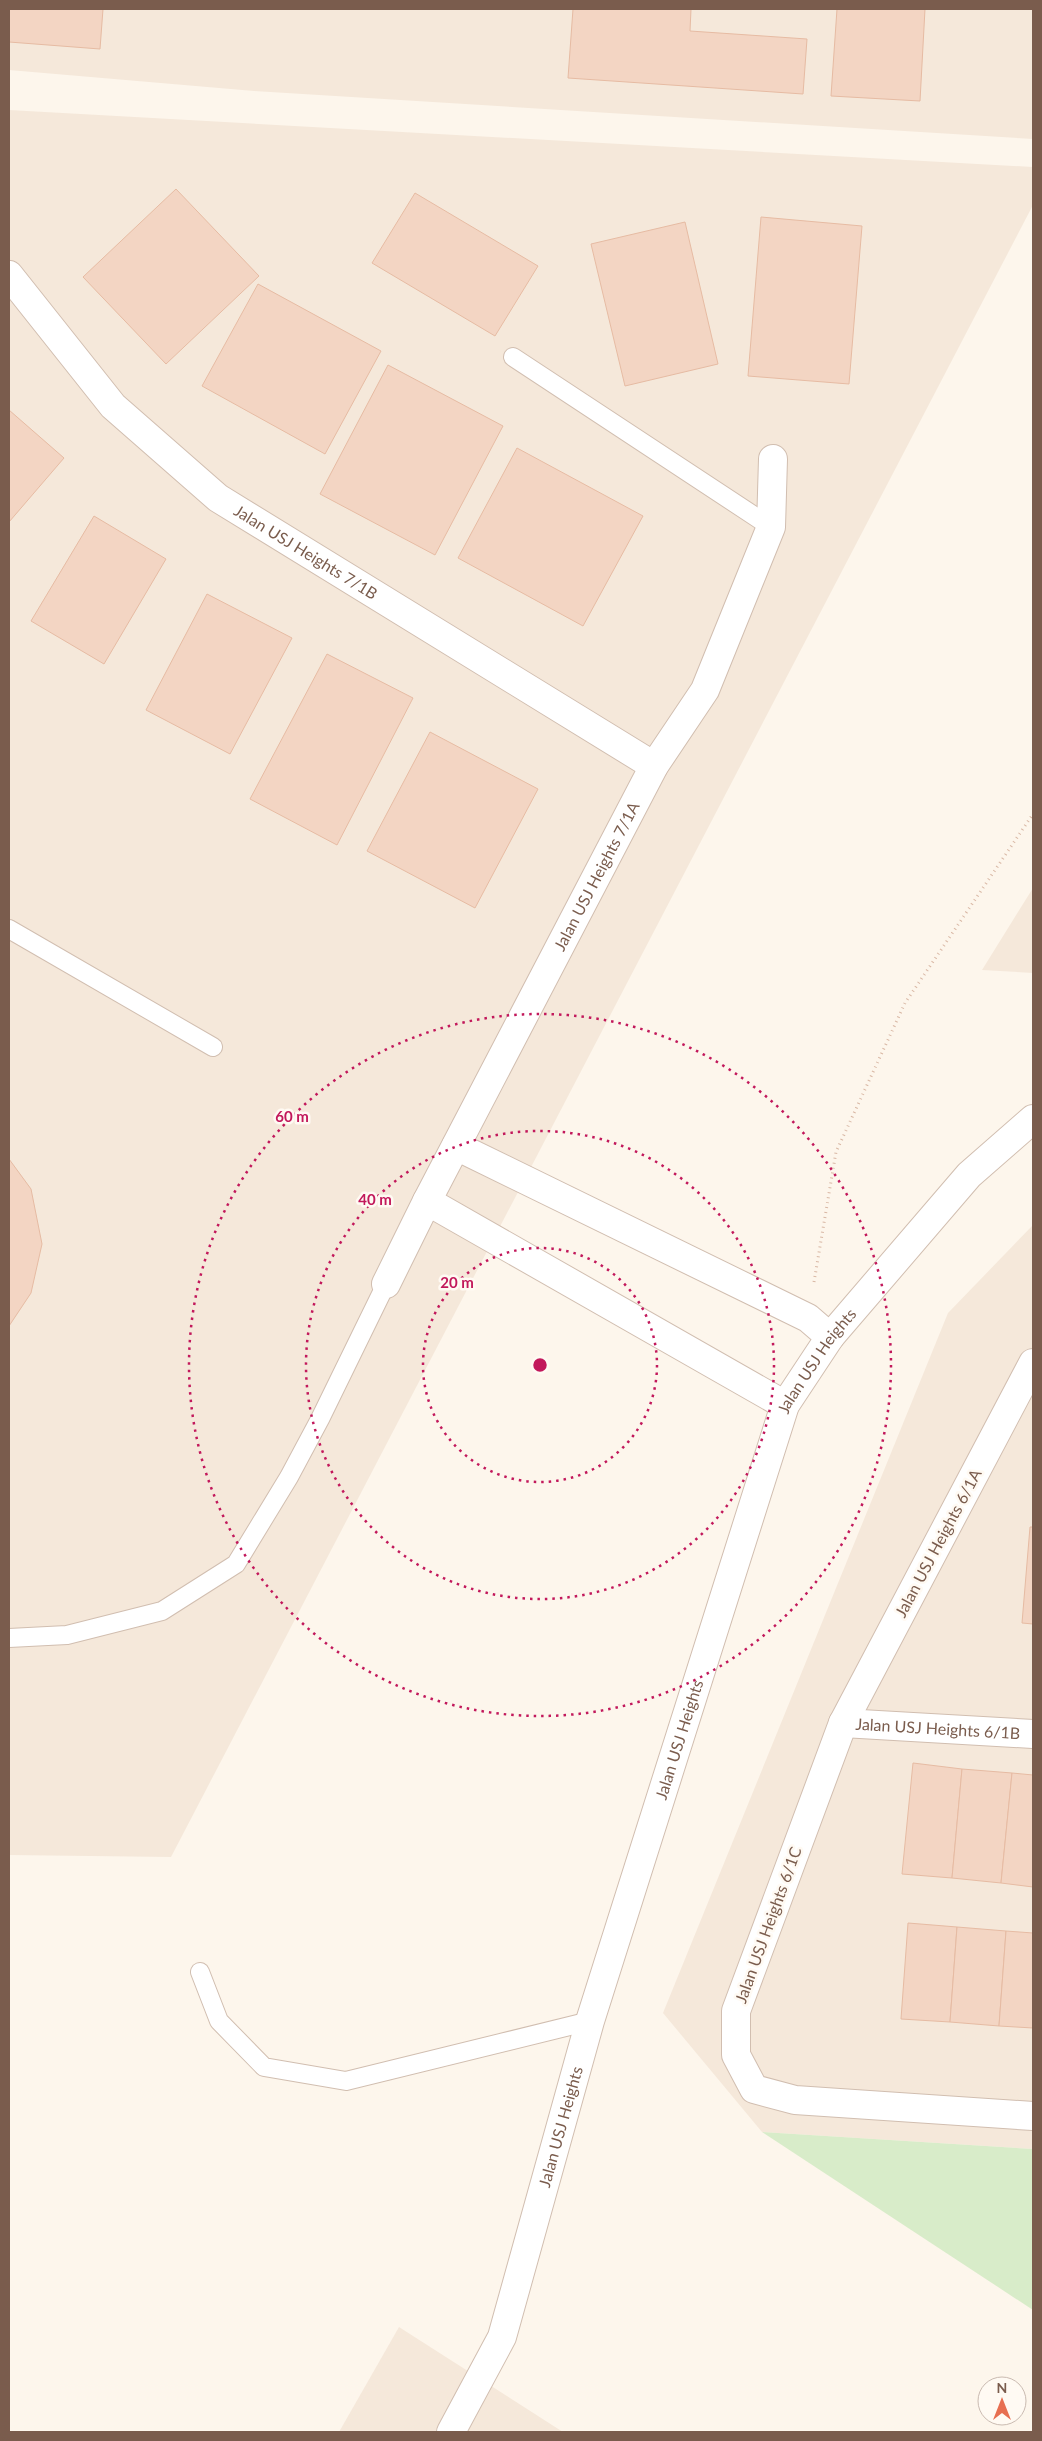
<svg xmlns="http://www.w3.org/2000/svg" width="1042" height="2441" font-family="Lato,sans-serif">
	<rect width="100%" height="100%" fill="#fdf6ec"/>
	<g fill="#f5e8da">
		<path d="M9,9H1033V139L254,91L9,70Z"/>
		<path d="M9,110L1033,167V205L171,1857L9,1855Z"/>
		<path d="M1033,888V973L982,970Z"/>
		<path d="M1033,1225V2149L762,2132L663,2013L948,1313Z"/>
		<path d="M399,2327L563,2432H339Z"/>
	</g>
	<path fill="#d8ecc9" d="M762,2132L1033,2149V2310Z"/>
	<g fill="#f3d5c3" stroke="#e6bba3">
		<path d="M9,9H103L100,49L9,42Z"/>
		<path d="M573,9H691L690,31L807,39L803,94L568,78Z"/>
		<path d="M837,9H925L920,101L831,96Z"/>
		<path d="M176,189L259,276L166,364L83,277Z"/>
		<path d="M415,193L538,266L495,336L372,263Z"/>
		<path d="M761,217L862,226L849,384L748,376Z"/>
		<path d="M685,222L718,364L625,386L591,244Z"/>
		<path d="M258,284L381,351L325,454L202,386Z"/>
		<path d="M388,365L503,426L435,555L320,494Z"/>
		<path d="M9,410L64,458L9,522Z"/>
		<path d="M517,448L643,516L583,626L458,558Z"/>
		<path d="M94,516L166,559L104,664L31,621Z"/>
		<path d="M207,594L292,638L230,754L146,710Z"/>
		<path d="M327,654L413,698L337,845L250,799Z"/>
		<path d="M430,732L538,789L475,908L367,851Z"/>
		<path d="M9,1159L31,1189L42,1244L31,1293L9,1326Z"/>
		<path d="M1030,1527H1033V1624L1022,1623Z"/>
		<path d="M913,1763L962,1769L952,1878L902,1874Z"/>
		<path d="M962,1769L1012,1773L1001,1883L952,1878Z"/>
		<path d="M1012,1773L1033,1775V1887L1001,1883Z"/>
		<path d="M908,1923L957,1927L950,2022L901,2019Z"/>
		<path d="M957,1927L1006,1931L999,2026L950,2022Z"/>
		<path d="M1006,1931L1033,1933V2028L999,2026Z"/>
	</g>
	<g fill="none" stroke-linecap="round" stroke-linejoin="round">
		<defs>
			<g id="lane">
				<path d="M513,357L771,527"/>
				<path d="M9,929L213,1047"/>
				<path d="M9,1638L67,1635L162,1611L236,1564L289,1477L320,1419L386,1284"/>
				<path d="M200,1972L219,2021L264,2067L346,2081L590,2021"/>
			</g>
			<g id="street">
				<path id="s1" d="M9,275L113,406L218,498L654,766"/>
				<path d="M456,1146L808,1318L830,1337"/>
				<path d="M427,1201L785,1405"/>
				<path id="s2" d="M386,1284L427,1201L654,766L705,690L771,527L773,459"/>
				<path d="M1033,1363L843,1723L736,2011V2055L754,2089L795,2100L1033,2116"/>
				<path id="s3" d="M843,1723L1033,1734"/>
				<path id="s4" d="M451,2432L502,2337L590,2021L785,1405L830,1337L969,1175L1033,1119"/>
			</g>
		</defs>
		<use href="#lane" stroke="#d1beb0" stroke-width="20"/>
		<use href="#street" stroke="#d1beb0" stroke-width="30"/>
		<path stroke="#d9b8a5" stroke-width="3" stroke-dasharray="1 4" stroke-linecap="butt" d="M814,1282L836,1152L905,1003L1033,814"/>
		<use href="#lane" stroke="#fff" stroke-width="18"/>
		<use href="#street" stroke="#fff" stroke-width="28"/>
	</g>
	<g fill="none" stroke="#c2185b" stroke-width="2.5" stroke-dasharray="2.5 5">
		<circle cx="540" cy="1365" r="117"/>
		<circle cx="540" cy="1365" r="234"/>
		<circle cx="540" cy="1365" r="351"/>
	</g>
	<g text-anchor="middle" stroke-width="5" stroke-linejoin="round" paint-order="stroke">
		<g font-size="16" fill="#7a5c4d" stroke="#fffaf3">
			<text dy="6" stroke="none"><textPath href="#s1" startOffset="410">Jalan USJ Heights 7/1B</textPath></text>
			<text dy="6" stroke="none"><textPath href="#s2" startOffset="459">Jalan USJ Heights 7/1A</textPath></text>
			<text dy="6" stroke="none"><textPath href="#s4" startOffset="1136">Jalan USJ Heights</textPath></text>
			<text transform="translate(938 1543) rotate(-62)" y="6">Jalan USJ Heights 6/1A</text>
			<text dy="6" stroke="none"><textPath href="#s3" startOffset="95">Jalan USJ Heights 6/1B</textPath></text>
			<text dy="6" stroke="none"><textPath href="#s4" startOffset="731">Jalan USJ Heights</textPath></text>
			<text transform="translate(768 1925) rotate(-70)" y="6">Jalan USJ Heights 6/1C</text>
			<text dy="6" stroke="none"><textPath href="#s4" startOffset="326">Jalan USJ Heights</textPath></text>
		</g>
	</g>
	<circle cx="540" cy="1365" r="8" fill="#c2185b" stroke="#fffaf3" stroke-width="2.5"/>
	<g font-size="15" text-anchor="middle" font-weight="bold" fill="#c2185b" stroke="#fffaf3" stroke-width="5" stroke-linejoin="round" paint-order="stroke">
		<text x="292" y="1122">60 m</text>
		<text x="375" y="1205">40 m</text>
		<text x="457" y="1288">20 m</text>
	</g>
	<rect width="1042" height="2441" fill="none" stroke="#7a5c4d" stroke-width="20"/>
	<g transform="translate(1002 2401)"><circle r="24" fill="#fffaf3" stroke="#cabbb1"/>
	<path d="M0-4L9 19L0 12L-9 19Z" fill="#e76f51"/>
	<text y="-8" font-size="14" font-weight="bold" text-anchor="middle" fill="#7a5c4d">N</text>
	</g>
</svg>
